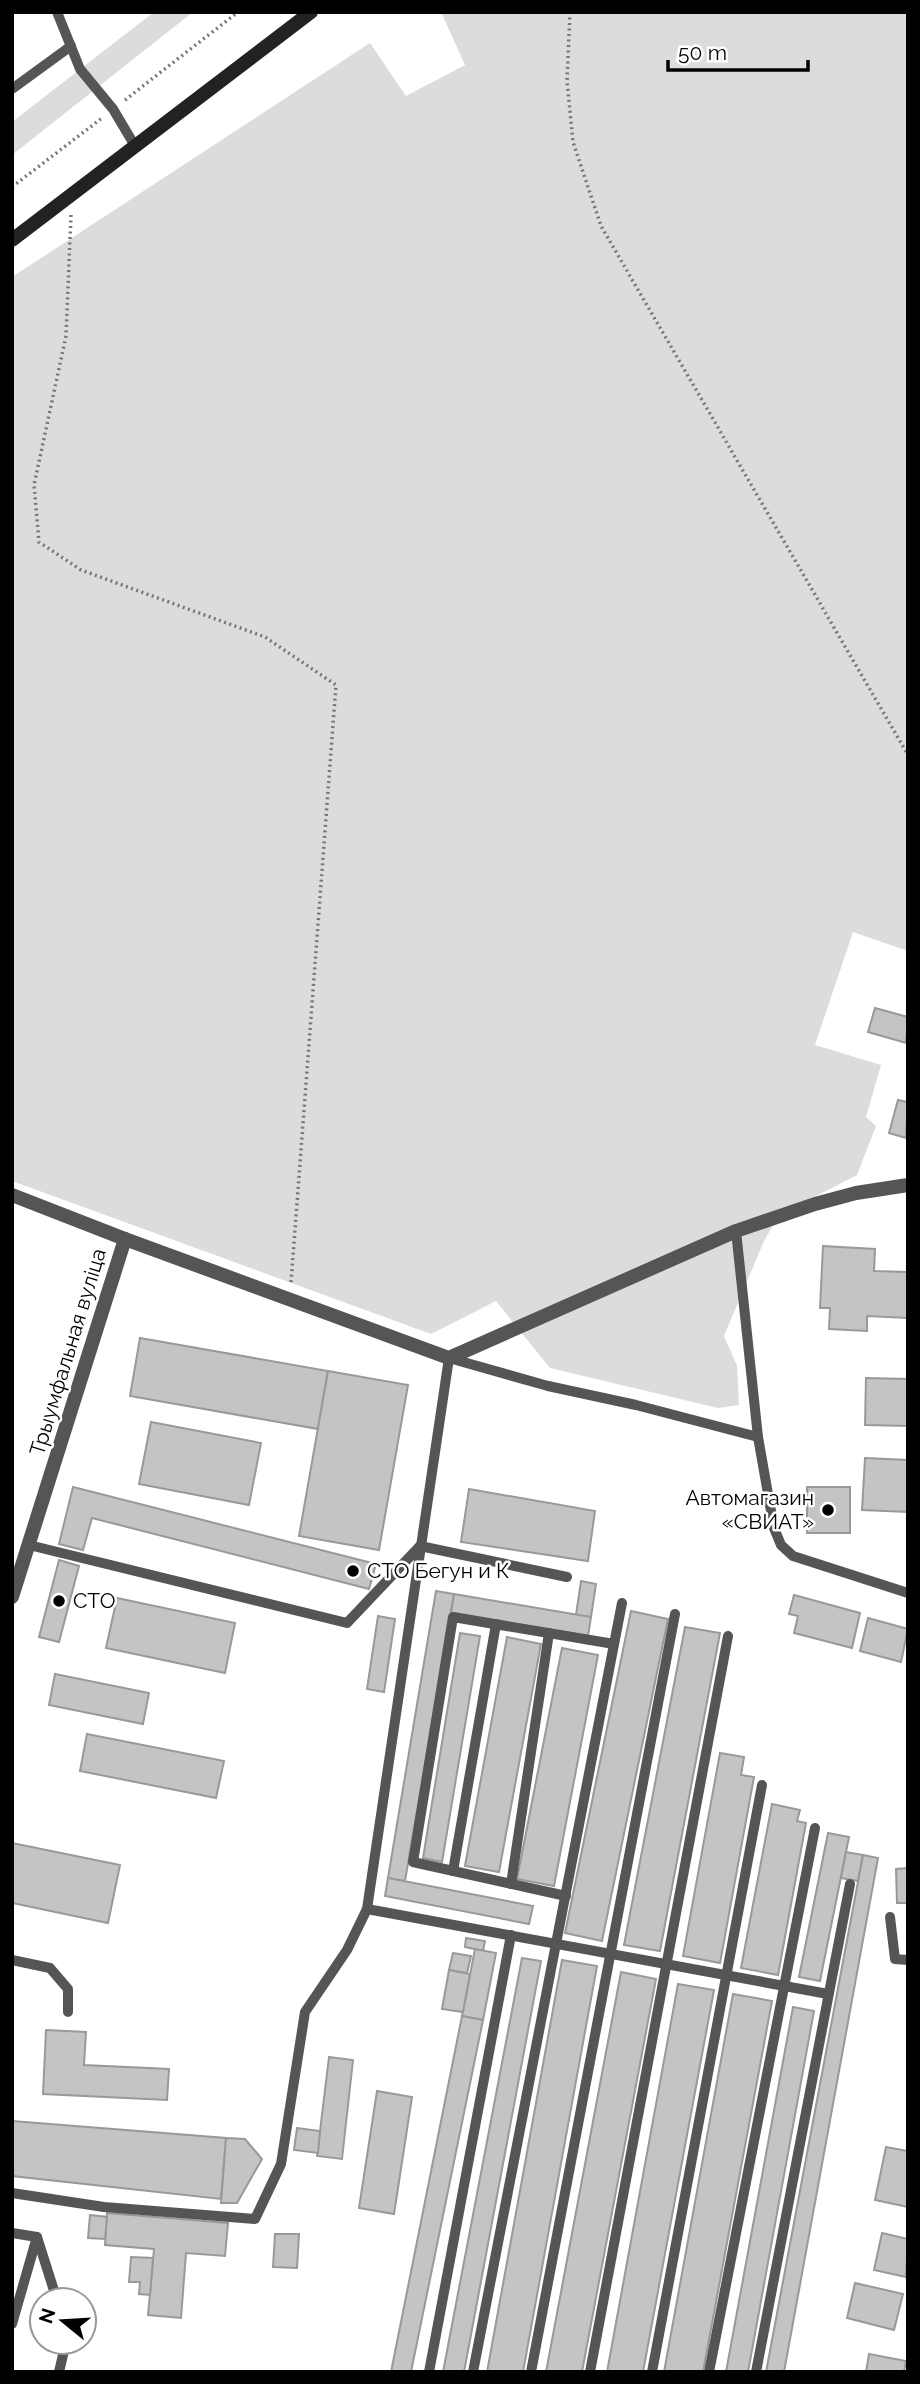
<svg xmlns="http://www.w3.org/2000/svg" width="920" height="2384" font-family="Raleway,sans-serif">
	<rect width="100%" height="100%" fill="#fff"/>
	<g fill="#dcdcdc">
		<path d="M154,12H193L12,155V122Z"/>
		<path d="M441,12H908V951L853,932L815,1045L881,1065L866,1117L876,1126L857,1175L779,1215L764,1241L724,1336L737,1366L739,1405L718,1408L550,1368L496,1301L431,1334L12,1181V277L370,43L406,96L465,65Z"/>
	</g>
	<g fill="#c4c4c4" stroke="#999" stroke-width="2">
		<path d="M875,1008L908,1017L906,1043L868,1032Z"/>
		<path d="M898,1100L908,1102L906,1138L889,1133Z"/>
		<path d="M823,1246L875,1249L874,1271L908,1272V1318L867,1316V1331L829,1329L830,1308H820Z"/>
		<path d="M140,1338L328,1371L318,1429L130,1396Z"/>
		<path d="M328,1371L408,1385L379,1550L299,1536Z"/>
		<path d="M866,1378L908,1379V1426L865,1425Z"/>
		<path d="M151,1422L261,1443L249,1505L139,1484Z"/>
		<path d="M865,1458L908,1460V1512L862,1510Z"/>
		<path d="M73,1487L376,1564L369,1589L92,1518L83,1550L59,1544Z"/>
		<rect x="807" y="1487" width="43" height="46"/>
		<path d="M469,1489L595,1511L588,1561L461,1542Z"/>
		<path d="M59,1560L79,1566L59,1642L39,1637Z"/>
		<path d="M581,1581L596,1584L591,1617L576,1615Z"/>
		<path d="M436,1591L454,1594L405,1881L388,1878Z"/>
		<path d="M454,1594L591,1617L588,1636L451,1613Z"/>
		<path d="M794,1595L860,1613L852,1648L794,1633L798,1616L789,1614Z"/>
		<path d="M117,1598L235,1623L225,1673L106,1648Z"/>
		<path d="M631,1611L668,1619L602,1941L565,1933Z"/>
		<path d="M378,1616L395,1619L384,1692L367,1689Z"/>
		<path d="M868,1618L908,1629L901,1662L860,1651Z"/>
		<path d="M685,1627L720,1633L660,1951L624,1945Z"/>
		<path d="M460,1633L480,1636L442,1862L423,1858Z"/>
		<path d="M507,1637L541,1644L499,1872L465,1866Z"/>
		<path d="M562,1648L598,1655L554,1886L517,1879Z"/>
		<path d="M55,1674L149,1693L143,1724L49,1705Z"/>
		<path d="M87,1734L224,1761L216,1798L80,1771Z"/>
		<path d="M720,1753L744,1757L741,1775L754,1777L720,1963L683,1956Z"/>
		<path d="M772,1804L800,1810L797,1821L806,1823L778,1975L741,1968Z"/>
		<path d="M828,1833L849,1837L820,1981L799,1977Z"/>
		<path d="M12,1843L120,1865L108,1923L12,1903Z"/>
		<path d="M846,1852L863,1855L858,1881L841,1878Z"/>
		<path d="M863,1855L878,1858L784,2372H766Z"/>
		<path d="M908,1868V1903H897L896,1869Z"/>
		<path d="M388,1878L533,1906L529,1924L385,1896Z"/>
		<path d="M466,1938L485,1941L483,1951L465,1947Z"/>
		<path d="M475,1949L496,1953L483,2020L462,2016Z"/>
		<path d="M453,1953L471,1956L467,1973L449,1970Z"/>
		<path d="M522,1958L541,1961L464,2372H443Z"/>
		<path d="M562,1960L597,1966L523,2372H487Z"/>
		<path d="M449,1970L470,1974L463,2012L442,2009Z"/>
		<path d="M621,1972L656,1979L582,2372H546Z"/>
		<path d="M678,1984L714,1990L643,2372H607Z"/>
		<path d="M733,1994L772,2001L703,2372H664Z"/>
		<path d="M793,2007L814,2011L748,2372H726Z"/>
		<path d="M462,2016L483,2020L411,2372H391Z"/>
		<path d="M46,2030L86,2032L84,2065L169,2069L167,2100L43,2094Z"/>
		<path d="M329,2057L353,2060L342,2159L317,2156Z"/>
		<path d="M377,2091L412,2097L394,2214L359,2208Z"/>
		<path d="M12,2121L226,2138L221,2199L12,2176Z"/>
		<path d="M297,2128L320,2131L318,2153L294,2150Z"/>
		<path d="M226,2138L245,2139L262,2159L237,2203H221Z"/>
		<path d="M886,2147L908,2151V2207L875,2200Z"/>
		<path d="M107,2213L228,2223L225,2256L186,2253L181,2318L148,2315L154,2249L105,2245Z"/>
		<path d="M90,2215L107,2217L105,2239L88,2238Z"/>
		<path d="M882,2233L908,2239L906,2277L874,2270Z"/>
		<path d="M275,2234H299L297,2268L273,2267Z"/>
		<path d="M131,2257L153,2258L150,2295L139,2294L140,2282H129Z"/>
		<path d="M855,2283L903,2294L894,2330L847,2318Z"/>
		<path d="M869,2354L906,2361L904,2372H866Z"/>
	</g>
	<g fill="none" stroke-linecap="round" stroke-linejoin="round">
		<g stroke="#777" stroke-width="3.5" stroke-dasharray="2 3.5" stroke-linecap="butt">
			<path d="M570,12L567,81L573,142L601,226L908,755"/>
			<path d="M125,100L238,12"/>
			<path d="M12,187L102,118"/>
			<path d="M71,215L66,336L34,485L39,542L81,570L265,637L336,685L291,1283"/>
		</g>
		<g stroke="#555" stroke-width="10">
			<path d="M57,12L80,69L113,109L135,146"/>
			<path d="M12,89L71,46"/>
			<path d="M736,1231L758,1437L774,1528L781,1545L793,1556L908,1593"/>
			<path d="M29,1545L347,1623L420,1546L567,1577"/>
			<path d="M453,1871L496,1624"/>
			<path d="M511,1884L549,1633"/>
			<path d="M566,1896L413,1862L453,1617L614,1644"/>
			<path d="M367,1909L828,1994"/>
			<path d="M890,1917L895,1959L908,1960"/>
			<path d="M12,1960L50,1968L68,1989V2012"/>
			<path d="M12,2193L104,2207L255,2219L281,2164L305,2012L347,1950L367,1909L449,1358L548,1386L636,1405L758,1437"/>
			<path d="M12,2233L37,2237L57,2300"/>
			<path d="M12,2324L37,2237"/>
			<path d="M59,2372L66,2342"/>
			<path d="M429,2372L511,1935"/>
			<path d="M473,2372L622,1603"/>
			<path d="M531,2372L675,1614"/>
			<path d="M590,2372L728,1636"/>
			<path d="M652,2372L762,1785"/>
			<path d="M709,2372L815,1828"/>
			<path d="M756,2372L850,1884"/>
		</g>
		<g stroke="#555" stroke-width="14">
			<path d="M12,1195L125,1239L449,1358L736,1231L815,1204L856,1193L908,1185"/>
			<path d="M12,1597L125,1239"/>
		</g>
		<path stroke="#222" stroke-width="14" d="M12,240L311,12"/>
	</g>
	<g fill="#000" stroke="#fff" stroke-width="2.5">
		<circle cx="828" cy="1510" r="7"/>
		<circle cx="353" cy="1571" r="7"/>
		<circle cx="59" cy="1601" r="7"/>
	</g>
	<g text-anchor="middle" stroke-width="5" stroke-linejoin="round" paint-order="stroke">
		<g font-size="21" fill="#000" stroke="#fff">
			<text transform="translate(68 1352) rotate(-73)" y="7">Трыумфальная вуліца</text>
		</g>
		<g font-size="21" fill="#000" stroke="#fff" text-anchor="start">
			<text x="814" y="1505" text-anchor="end">Автомагазин<tspan x="814" dy="24">«СВИАТ»</tspan></text>
			<text x="367" y="1578">СТО Бегун и К</text>
			<text x="73" y="1608">СТО</text>
		</g>
	</g>
	<rect width="920" height="2384" fill="none" stroke="#000000" stroke-width="28"/>
	<g transform="translate(63 2321) rotate(288)"><circle r="33" fill="#ffffff" stroke="#999999" stroke-width="2"/>
	<path d="M0-5L12 26L0 18L-12 26Z" fill="#000000"/>
	<text y="-10" font-size="19" font-weight="bold" text-anchor="middle" fill="#000000">N</text>
	</g>
	<path d="M668 60v10h140v-10" fill="none" stroke="#000000" stroke-width="3.5"/>
	<text x="678" y="60" font-size="21" fill="#000000" stroke="#ffffff" stroke-width="5" paint-order="stroke">50 m</text>
</svg>
